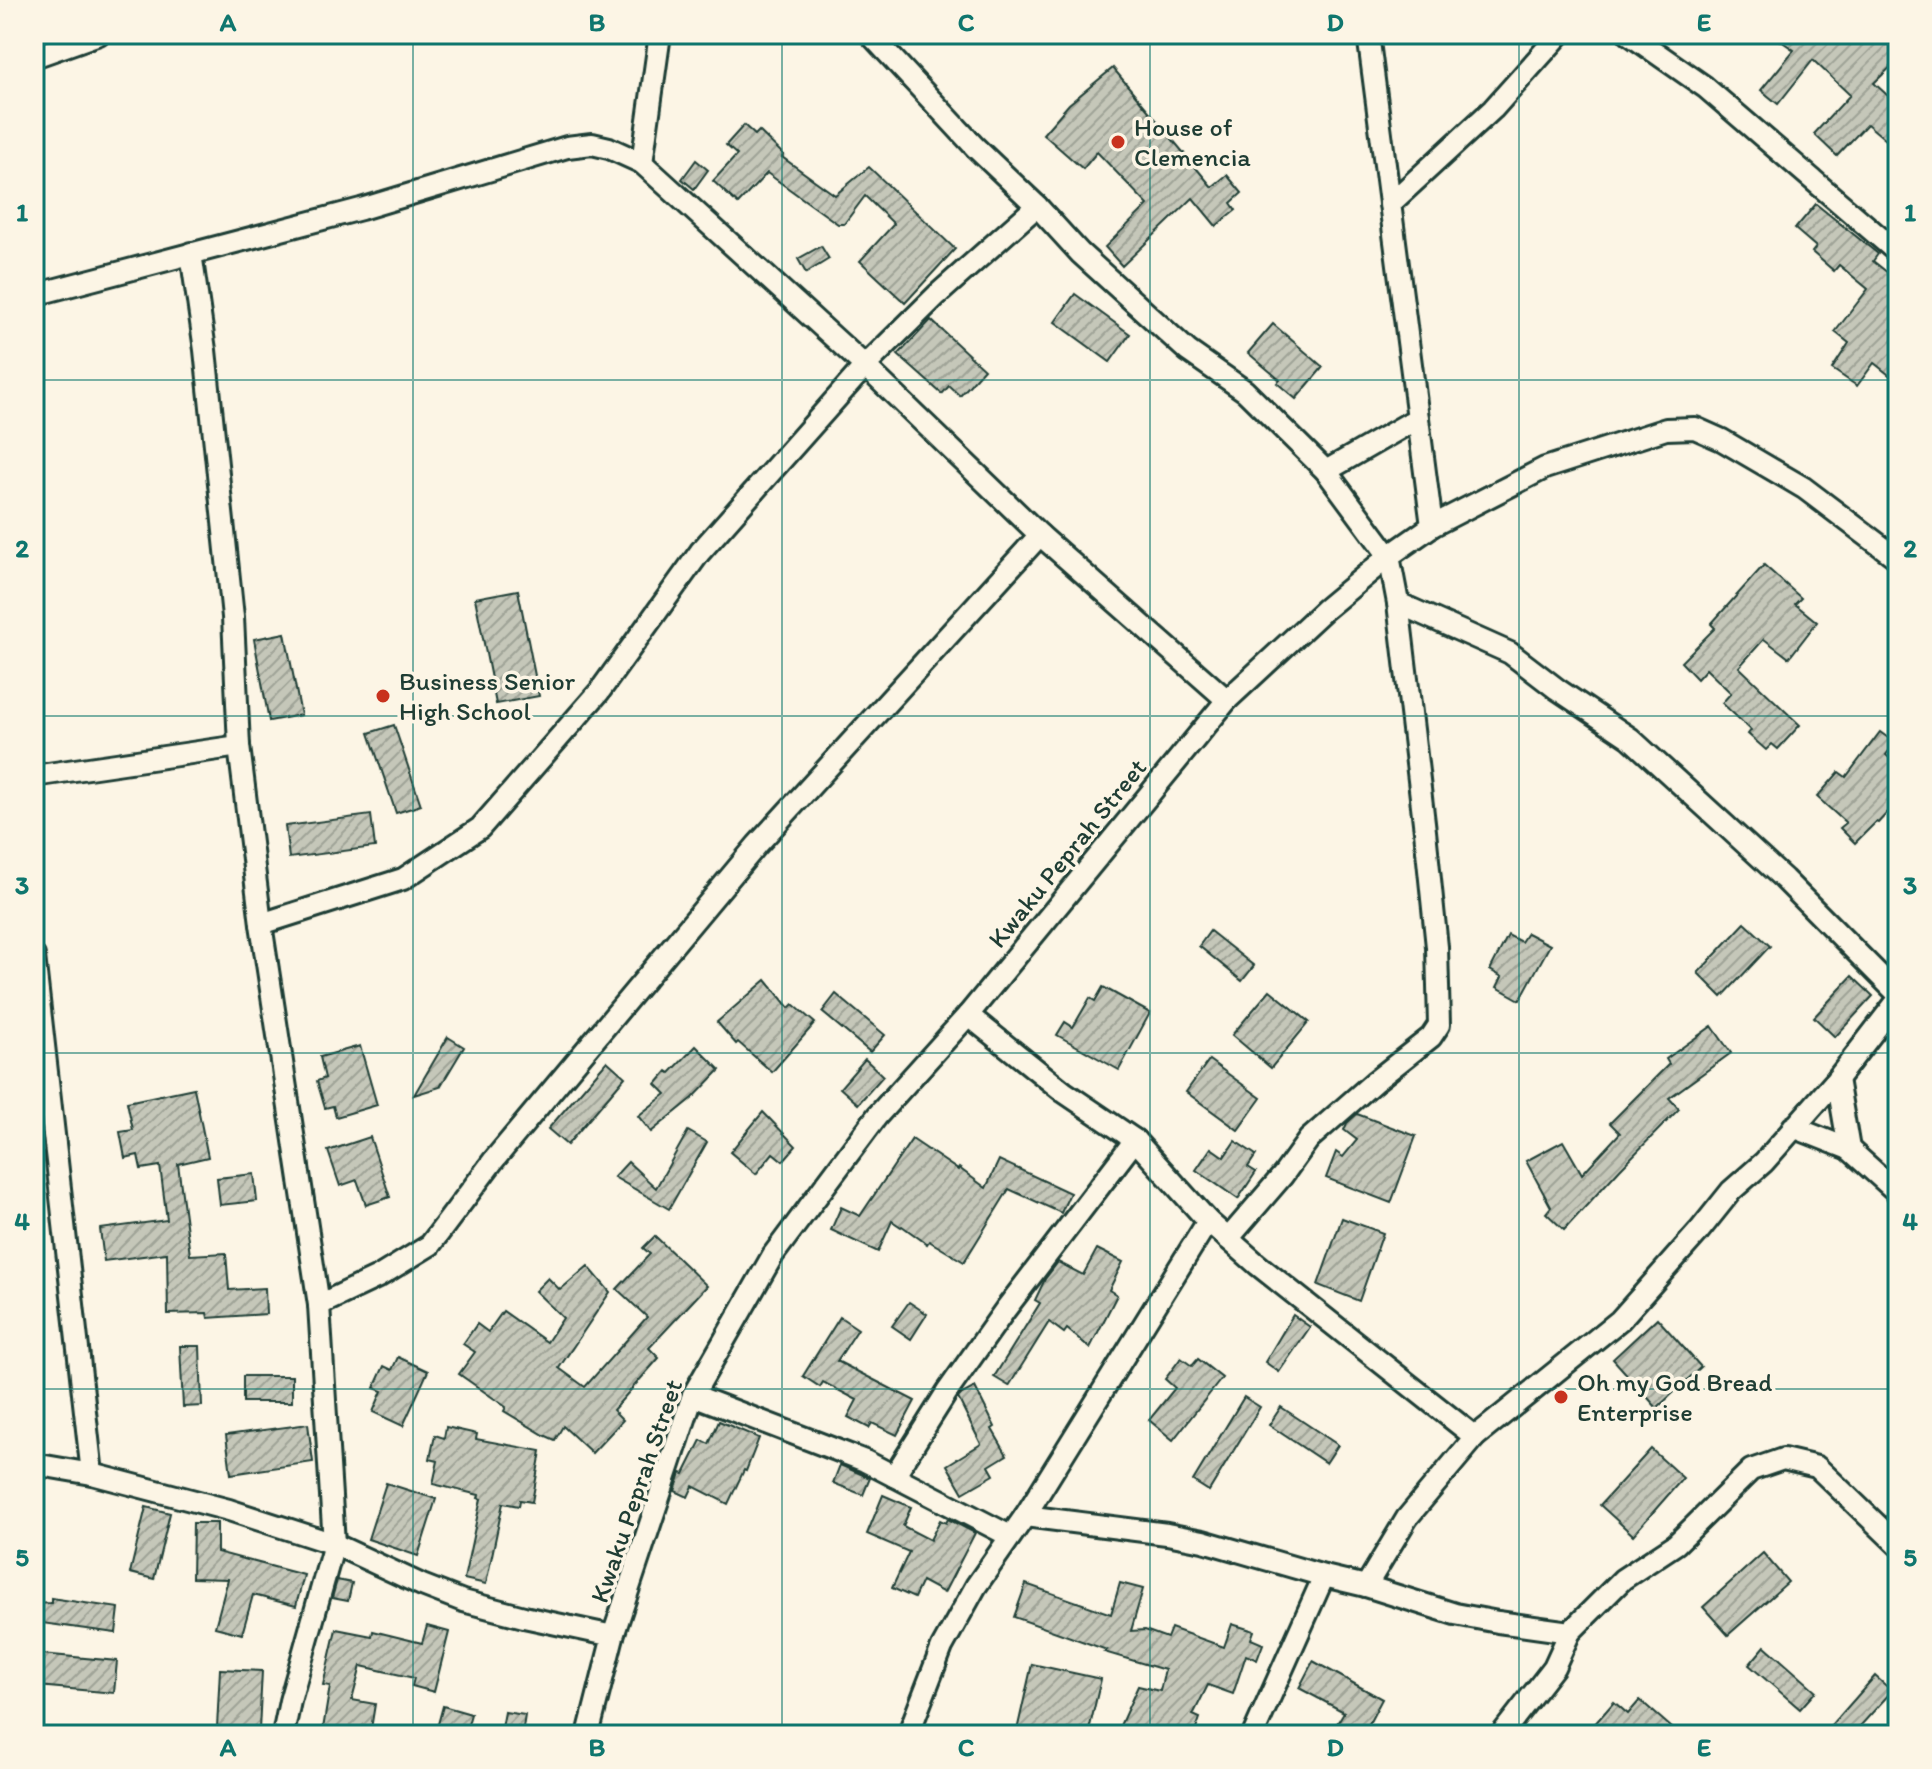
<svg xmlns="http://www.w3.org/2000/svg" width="1932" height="1769" font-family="Itim,sans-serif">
	<defs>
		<pattern id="building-hatch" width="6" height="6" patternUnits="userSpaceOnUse" patternTransform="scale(2)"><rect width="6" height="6" fill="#c5c7b9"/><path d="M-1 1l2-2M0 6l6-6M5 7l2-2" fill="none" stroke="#9fa397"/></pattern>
	</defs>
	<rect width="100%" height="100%" fill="#fcf5e5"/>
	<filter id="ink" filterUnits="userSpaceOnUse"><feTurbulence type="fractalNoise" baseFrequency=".0125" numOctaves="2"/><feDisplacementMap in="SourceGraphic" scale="16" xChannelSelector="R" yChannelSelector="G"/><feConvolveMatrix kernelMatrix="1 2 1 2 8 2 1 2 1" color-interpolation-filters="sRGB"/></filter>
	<g filter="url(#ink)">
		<g fill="url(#building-hatch)" stroke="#1f3d34" stroke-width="2">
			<path d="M1771,34H1898V60L1874,83L1898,105V150L1867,124L1837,156L1814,134L1850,95L1813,60L1778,104L1761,90L1794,50Z"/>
			<path d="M1113,68L1212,187L1227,175L1242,193L1231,203L1236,210L1216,226L1193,198L1122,266L1105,247L1148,205L1097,152L1083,169L1043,134L1069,104Z"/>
			<path d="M744,125L755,135L759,131L784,155L782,157L835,195L869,167L955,249L905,303L860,261L894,224L865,196L844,224H838L767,173L738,204L713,181L737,155L726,145Z"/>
			<path d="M696,160L708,170L694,189L682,179Z"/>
			<path d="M1816,204L1878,254L1873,261L1898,281V382L1874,363L1857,386L1832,369L1849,343L1835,332L1868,289L1839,265L1834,271L1812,252L1816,247L1795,229Z"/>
			<path d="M821,246L829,259L806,273L798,259Z"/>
			<path d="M1075,294L1130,334L1110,362L1055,322Z"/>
			<path d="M931,320L984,369L960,396L949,386L942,394L898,355Z"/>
			<path d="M1273,324L1323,367L1296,399L1277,383L1280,380L1248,353Z"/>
			<path d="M1764,565L1801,598L1795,604L1817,622L1789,658L1764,639L1739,667L1800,725L1778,749L1772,744L1766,750L1748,734L1751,730L1722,703L1731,693L1706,669L1697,679L1681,662L1715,628L1711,624Z"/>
			<path d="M518,590L539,696L496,704L475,598Z"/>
			<path d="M285,633L301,715L269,721L254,639Z"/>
			<path d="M394,725L421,805L396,813L369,733Z"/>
			<path d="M1880,732L1895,743L1886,755L1898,766V801L1878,823L1876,822L1855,843L1840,828L1846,823L1817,797L1839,772L1846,777Z"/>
			<path d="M371,815L375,847L289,858L285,826Z"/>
			<path d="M1745,923L1770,946L1722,997L1698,973Z"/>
			<path d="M1210,931L1254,966L1242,981L1199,946Z"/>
			<path d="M1527,933L1550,945L1520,1000L1497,987L1502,977L1490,970L1508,935L1521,942Z"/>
			<path d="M1852,976L1873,996L1835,1037L1814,1017Z"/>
			<path d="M766,980L789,1008L793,1004L815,1023L772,1072L738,1042L736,1044L717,1022Z"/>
			<path d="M1103,987L1150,1013L1119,1070L1057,1035L1065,1022L1073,1027L1090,998L1095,1001Z"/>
			<path d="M1270,990L1309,1022L1271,1068L1232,1035Z"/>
			<path d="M836,994L885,1035L870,1052L822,1012Z"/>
			<path d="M1712,1026L1731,1053L1669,1098L1679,1109L1620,1169L1564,1230L1546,1213L1551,1207L1526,1161L1563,1141L1582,1174L1620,1133L1610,1123L1669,1064L1666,1059Z"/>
			<path d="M448,1037L464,1047L440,1087L414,1095Z"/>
			<path d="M360,1046L377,1105L336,1117L333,1106L325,1108L317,1081L325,1078L320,1057Z"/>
			<path d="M696,1046L720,1070L693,1098L651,1132L638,1116L666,1094L656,1084L667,1071L670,1073Z"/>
			<path d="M865,1059L883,1076L858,1104L840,1088Z"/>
			<path d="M1209,1060L1261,1098L1238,1130L1186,1092Z"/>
			<path d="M607,1061L625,1077L567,1145L548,1129Z"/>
			<path d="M194,1088L208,1157L178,1164L190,1255L226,1253L229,1290L265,1288L266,1314L208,1318L207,1313L168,1314L167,1253L104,1261L100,1229L167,1220L160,1166L141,1169L138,1155L125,1158L120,1132L133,1130L127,1102Z"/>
			<path d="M763,1112L796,1146L783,1161L773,1153L756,1174L730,1152Z"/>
			<path d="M1357,1114L1416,1136L1391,1203L1326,1178L1336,1152L1343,1157L1357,1140L1344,1130L1347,1123Z"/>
			<path d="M688,1131L707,1142L669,1209L614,1177L628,1162L656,1188Z"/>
			<path d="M370,1137L390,1197L366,1205L357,1180L340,1186L328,1151Z"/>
			<path d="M912,1139L958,1170L959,1168L986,1188L999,1160L1070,1193L1061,1213L1009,1189L964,1262L929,1241L927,1244L902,1226L901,1227L892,1221L878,1252L831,1230L841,1207L860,1216Z"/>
			<path d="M1235,1141L1256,1155L1248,1167L1256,1172L1238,1199L1196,1170L1211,1148L1224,1157Z"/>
			<path d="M254,1174L257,1201L220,1205L217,1178Z"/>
			<path d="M1342,1218L1383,1233L1359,1301L1318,1285Z"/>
			<path d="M655,1236L707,1286L649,1348L659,1358L613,1410L623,1420L592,1453L563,1426L555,1440L544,1435L504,1411L506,1407L459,1374L475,1352L463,1344L477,1324L488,1332L503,1311L547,1342L563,1318L535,1291L548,1278L560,1290L588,1266L610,1292L559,1368L585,1387L647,1317L617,1289L650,1254L643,1248Z"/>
			<path d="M1097,1249L1123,1262L1109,1290L1117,1295L1090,1348L1067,1329L1064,1333L1049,1322L1009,1386L994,1377L1040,1303L1035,1300L1045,1279L1058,1262L1083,1275Z"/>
			<path d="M909,1302L927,1314L911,1339L892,1326Z"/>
			<path d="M1293,1315L1310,1327L1279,1372L1265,1362Z"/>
			<path d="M840,1317L858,1329L837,1361L915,1401L897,1435L872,1423L869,1428L848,1417L857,1400L823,1382L820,1387L803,1376Z"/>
			<path d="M1657,1318L1701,1367L1657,1408L1613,1359Z"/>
			<path d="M180,1346H200L202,1406L183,1407Z"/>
			<path d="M398,1357L428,1371L403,1426L373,1412L382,1391L374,1388L384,1366L392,1370Z"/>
			<path d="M1181,1358L1192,1366L1198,1359L1222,1378L1173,1440L1149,1420L1175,1388L1165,1379Z"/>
			<rect x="243" y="1376" width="49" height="26"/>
			<path d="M975,1387L995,1427L992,1429L1007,1455L989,1466L994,1475L963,1493L947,1465L981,1444L958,1398L962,1394Z"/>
			<path d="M1244,1397L1260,1407L1209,1491L1193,1481Z"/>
			<path d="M1281,1407L1338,1445L1326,1463L1269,1425Z"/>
			<path d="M719,1421L759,1438L746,1471L744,1470L728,1504L693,1486L688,1497L675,1491L681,1473L684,1474L701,1440L709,1444Z"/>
			<path d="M308,1424L313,1462L231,1474L226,1435Z"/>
			<path d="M446,1427L477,1434L476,1439L541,1451L532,1502L520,1500L519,1506L503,1503L486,1584L464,1579L481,1499L478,1498L479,1495L433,1484L438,1461L430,1459L435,1435L444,1438Z"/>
			<path d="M1651,1449L1683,1478L1633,1535L1600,1505Z"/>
			<path d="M840,1465L870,1478L863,1495L833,1483Z"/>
			<path d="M386,1483L436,1499L418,1556L368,1539Z"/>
			<path d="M883,1495L911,1507L903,1526L930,1540L940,1520L946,1523L948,1519L975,1533L944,1593L922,1581L914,1598L892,1588L909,1552L867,1534Z"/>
			<path d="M146,1507L170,1513L154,1579L130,1573Z"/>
			<path d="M193,1523H217V1552L304,1575L296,1606L253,1595L242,1634L215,1627L228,1579L192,1578Z"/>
			<path d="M1763,1553L1788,1582L1728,1635L1703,1607Z"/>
			<path d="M337,1580L352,1583L348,1601L332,1598Z"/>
			<path d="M1120,1583L1143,1589L1131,1631L1145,1630L1167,1638L1171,1628L1224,1647L1232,1624L1254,1631L1251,1639L1263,1644L1257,1660L1246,1655L1233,1694L1208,1685L1193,1715L1200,1718L1194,1735H1133L1118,1730L1138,1686L1160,1691L1165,1670L1104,1652L1107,1650L1014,1617L1026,1584L1111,1614Z"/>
			<path d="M51,1598L119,1608L116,1633L34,1622V1604L51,1603Z"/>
			<path d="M427,1626L449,1632L434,1692L412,1686L414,1678L361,1666L352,1700L375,1704L370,1735H322L330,1686L323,1685L336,1629L372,1636L373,1631L422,1643Z"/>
			<path d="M1765,1646L1816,1691L1800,1709L1749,1665Z"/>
			<path d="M41,1654L117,1661L114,1693L38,1686Z"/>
			<path d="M1313,1661L1382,1699L1363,1735H1330L1344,1712L1299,1688Z"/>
			<path d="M1032,1664L1101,1679L1088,1735H1016Z"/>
			<path d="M220,1669L262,1671L259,1730L217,1728Z"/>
			<path d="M1875,1676L1892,1691L1852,1735H1823Z"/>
			<path d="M1640,1700L1680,1735H1603L1593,1726L1614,1702L1628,1714Z"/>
			<path d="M443,1706L471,1714L465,1735H435Z"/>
			<path d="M505,1712L525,1715L522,1735L501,1733Z"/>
		</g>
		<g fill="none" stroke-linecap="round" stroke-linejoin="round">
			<defs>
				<g id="minor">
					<path d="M870,34L975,147L1037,206L1080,253L1188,351L1245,391L1326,471L1389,556L1398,603L1425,831L1437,947L1439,1025L1431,1037L1374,1082L1309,1139L1283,1175L1228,1239"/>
					<path d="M1368,34L1432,526"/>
					<path d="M1629,34L1705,87L1898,253"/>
					<path d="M34,57L99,34"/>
					<path d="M642,163L660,34"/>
					<path d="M1390,204L1493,109L1560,34"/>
					<path d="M191,253L205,350L233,617L239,746"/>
					<path d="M34,295L361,209L567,147L592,144L609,148L642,163L865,366L1040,535L1227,700"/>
					<path d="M1326,471L1418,418"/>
					<path d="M1398,603L1510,653L1557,689L1630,738L1784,879L1898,994"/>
					<path d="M34,776L239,746L261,924L319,1305L334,1544L290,1701L283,1735"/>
					<path d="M261,924L403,879L480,828L599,692L700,552L865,366L937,295L1037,206"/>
					<path d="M34,956L92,1474"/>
					<path d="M1837,1079L1849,1149"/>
					<path d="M1793,1127L1849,1149L1898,1193"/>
					<path d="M1135,1140L1208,1221L1258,1265L1475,1437"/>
					<path d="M319,1305L378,1277L430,1245L493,1161L757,845L1040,535"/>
					<path d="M693,1395L865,1461L1010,1536"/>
					<path d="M34,1464L92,1474L229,1510L334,1544L422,1585L463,1601L524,1617L613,1636"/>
					<path d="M894,1476L947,1392L1005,1310L1135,1140L1064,1092L968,1015"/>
					<path d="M1025,1516L1167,1534L1203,1541L1324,1576L1366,1586L1455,1614L1498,1622L1570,1632"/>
					<path d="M1366,1586L1407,1518L1475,1437L1620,1320L1699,1231L1731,1191L1764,1162L1837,1079L1898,1000"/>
					<path d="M588,1735L613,1636L693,1395L773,1255L877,1116L968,1015L1227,700L1324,610L1389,556L1432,526L1545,468L1666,429L1695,428L1722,440L1804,488L1898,559"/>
					<path d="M908,1735L942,1647L976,1586L1025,1516L1208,1221"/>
					<path d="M1253,1735L1324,1576"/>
					<path d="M1501,1735L1554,1667L1570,1632L1623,1579L1676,1544L1751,1470L1783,1459L1817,1467L1898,1545"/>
				</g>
			</defs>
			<use href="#minor" stroke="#1f3d34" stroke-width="26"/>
			<use href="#minor" stroke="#fcf5e5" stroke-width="20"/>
		</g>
	</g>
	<path fill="none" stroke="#0f766e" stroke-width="2" stroke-opacity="0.55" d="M413,34V1735M782,34V1735M1150,34V1735M1519,34V1735M34,380H1898M34,716H1898M34,1053H1898M34,1389H1898"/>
	<g fill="#c8321e" stroke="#fcf5e5" stroke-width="3">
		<circle cx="1118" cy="142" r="8"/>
		<circle cx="383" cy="696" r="8"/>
		<circle cx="1561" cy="1397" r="8"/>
	</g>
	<g text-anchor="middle" stroke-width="7" stroke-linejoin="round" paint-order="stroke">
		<g font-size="26" fill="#1f3d34" stroke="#fcf5e5" text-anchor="start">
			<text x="1134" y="136">House of<tspan x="1134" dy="30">Clemencia</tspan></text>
			<text x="399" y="690">Business Senior<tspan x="399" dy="30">High School</tspan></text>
			<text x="1577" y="1391">Oh my God Bread<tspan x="1577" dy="30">Enterprise</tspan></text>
		</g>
		<g font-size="26" fill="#1f3d34" stroke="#fcf5e5">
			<text transform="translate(1067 853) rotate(-51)" y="9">Kwaku Peprah Street</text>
			<text transform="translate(636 1491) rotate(-71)" y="9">Kwaku Peprah Street</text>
		</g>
	</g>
	<rect width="1932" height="1769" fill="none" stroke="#fcf5e5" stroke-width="88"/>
	<rect x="44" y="44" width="1844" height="1681" fill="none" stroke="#0f766e" stroke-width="3"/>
	<g font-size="26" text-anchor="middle" font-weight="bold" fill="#0f766e">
		<text x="228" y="31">A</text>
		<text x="597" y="31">B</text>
		<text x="966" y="31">C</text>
		<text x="1335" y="31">D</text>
		<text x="1704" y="31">E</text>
		<text x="22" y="221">1</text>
		<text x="1910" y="221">1</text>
		<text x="22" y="557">2</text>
		<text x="1910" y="557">2</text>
		<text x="22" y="894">3</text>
		<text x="1910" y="894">3</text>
		<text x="22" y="1230">4</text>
		<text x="1910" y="1230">4</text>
		<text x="22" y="1566">5</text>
		<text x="1910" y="1566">5</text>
		<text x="228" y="1756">A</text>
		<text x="597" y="1756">B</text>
		<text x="966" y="1756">C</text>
		<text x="1335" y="1756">D</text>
		<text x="1704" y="1756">E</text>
	</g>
</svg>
